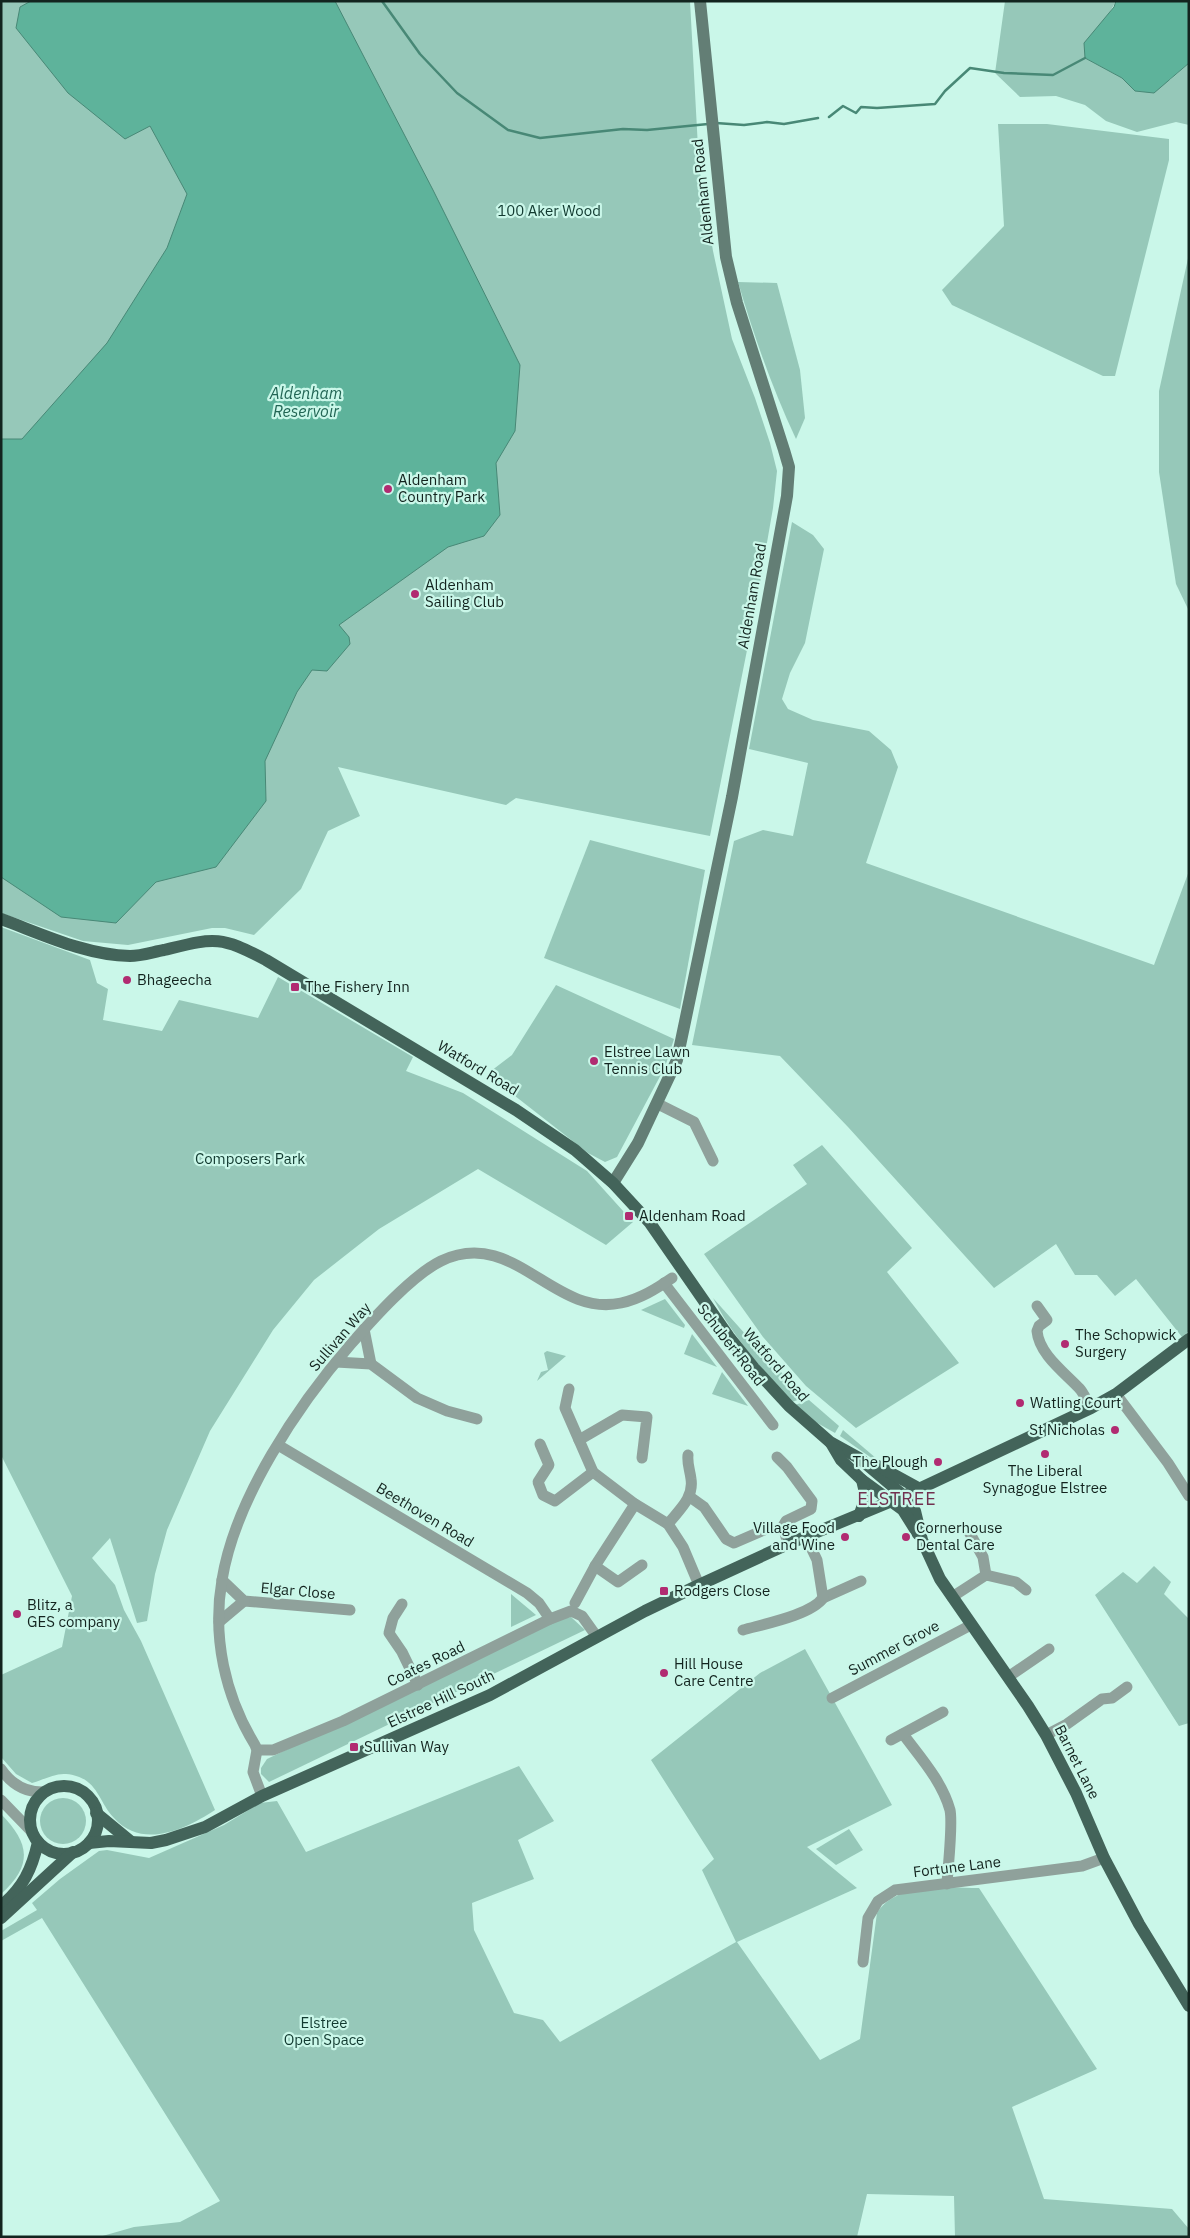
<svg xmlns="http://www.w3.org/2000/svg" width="1190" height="2238" font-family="'IBM Plex Sans',sans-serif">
	<rect width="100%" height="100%" fill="#caf7e9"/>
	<g fill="#96c8b9">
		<path d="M1,1H690L699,166L713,251L732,339L755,398L770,443L777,471L773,508L757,600L710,836L516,798L506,805L338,767L360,816L328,831L301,889L254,935L225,928H212L128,945L83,941L1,913Z"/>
		<path d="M1005,1H1116L1085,58L1122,78L1135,91L1170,80L1189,63V125L1176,122L1137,132L1106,121L1085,105L1056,96L1020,97L995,73Z"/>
		<path d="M998,124H1047L1169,139V160L1115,376H1103L952,305L942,290L1004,226Z"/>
		<path d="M1189,254V611L1176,584L1159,472V391Z"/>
		<path d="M738,282L777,283L800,370L805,418L796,439C772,388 754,336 738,282Z"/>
		<path d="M792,522L813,535L824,549L805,643L790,673L782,699L788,709L813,720L869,731L891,750L898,767L866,863L1154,965L1189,871V1331L1182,1337L1136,1279L1115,1296L1097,1275H1075L1056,1244L994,1288L848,1127L780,1056L692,1045L734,841L763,830L793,836L808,763L749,749Z"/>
		<path d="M590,840L705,870L680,1009L544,958Z"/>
		<path d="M1,927L90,960L97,983L108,989L103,1020L162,1031L179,1000L258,1018L278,977L413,1057L406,1071L463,1093L587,1171L633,1222L606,1245L478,1169L379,1229L314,1280L273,1330L210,1431L167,1530L155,1574L147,1621L137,1623L110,1538L92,1558L115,1585L124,1610L141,1641L215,1810C186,1829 143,1850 114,1818C97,1800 98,1777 66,1774C55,1773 43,1780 32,1783L16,1774L1,1757V1675L62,1647L72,1596L1,1455Z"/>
		<path d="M556,985L674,1039L665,1067L617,1157L605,1162L588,1153L487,1074L512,1055Z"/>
		<path d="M822,1145L912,1248L887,1272L959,1363L856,1428L806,1386L763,1337L704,1254L807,1184L793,1165Z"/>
		<path d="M713,1298L764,1355L806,1397L792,1402C762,1369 733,1337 713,1298Z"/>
		<path d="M665,1299L685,1325L684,1328L641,1310Z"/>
		<path d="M692,1334L717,1367L684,1354Z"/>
		<path d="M547,1351L566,1356L537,1381L541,1372L548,1370L544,1353Z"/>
		<path d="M722,1372L748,1406L712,1394Z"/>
		<path d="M809,1400L839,1426L835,1433L812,1420L795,1405Z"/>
		<path d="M843,1430L884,1465L883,1466L840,1436Z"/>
		<path d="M1154,1566L1171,1582L1164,1594L1189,1619V1723L1179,1726L1095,1595L1123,1572L1137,1583Z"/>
		<path d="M511,1594L536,1615L511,1627Z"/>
		<path d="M571,1617L585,1630L269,1782L261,1774V1768L267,1759L560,1619Z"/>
		<path d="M805,1649L892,1805L807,1847L857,1888L737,1942L820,2060L860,2039L877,1913C896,1882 948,1888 979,1888L1097,2069L1012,2107L1044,2199L1172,2209L1189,2229V2237H955L954,2196L867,2194L857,2237H99L134,2227L180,2222L220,2201L42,1918L1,1941V1931L37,1910L32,1903L60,1879L99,1851L107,1850L149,1858L224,1825L260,1803L277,1801L306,1852L519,1766L554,1821L518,1840L534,1879L472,1903L474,1930L514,2013L543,2020L560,2042L736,1942L702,1870L714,1859L651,1760L760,1673Z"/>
		<circle cx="63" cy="1821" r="23"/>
		<path d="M1,1814C30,1844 33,1865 1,1894Z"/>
		<path d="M849,1829L863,1850L836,1865L816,1849Z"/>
	</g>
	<g fill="#5eb39b" stroke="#488876">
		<path d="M31,1H335L433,190L520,365L515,431L496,463L500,515L484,536L448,547L339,625L349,637L350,644L327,671L312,670L297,692L265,761L266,801L216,867L156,882L116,923L61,917L1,877V439H22L107,343L167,248L187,194L150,126L125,139L68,93L16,28L20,7Z"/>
		<path d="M1116,1H1189V63L1154,93L1135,91L1122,78L1085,58L1084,43L1114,7Z"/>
	</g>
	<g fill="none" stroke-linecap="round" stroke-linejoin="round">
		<g stroke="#488876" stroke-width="2.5">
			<path d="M382,1L420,54L457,93L508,130L540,138L623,129L647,130L708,124"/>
			<path d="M829,117L843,106L856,113L861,107L877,108L935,104L945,91L970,68L1004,73L1053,75L1085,58"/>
			<path d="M716,123L744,125L767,122L784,124L818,118"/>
		</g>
		<g stroke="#8fa19b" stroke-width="11">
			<path d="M658,1104L694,1122L713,1161"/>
			<path d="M664,1283L773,1425"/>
			<path d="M1037,1306L1047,1320L1039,1326L1037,1331C1039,1354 1064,1372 1079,1388C1084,1393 1087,1402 1091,1408"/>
			<path d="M364,1329L371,1364"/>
			<path d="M336,1362L371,1364L417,1398L447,1411L477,1419"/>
			<path d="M569,1389L565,1408L593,1472L635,1504L668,1524L683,1547L699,1585"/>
			<path d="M1116,1394L1168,1463L1189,1496"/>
			<path d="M579,1440L622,1415L647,1417L642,1458"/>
			<path d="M540,1444L549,1465L538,1482L543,1495L555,1501L593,1472"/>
			<path d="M278,1445L527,1593L539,1603L550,1619"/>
			<path d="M777,1457L787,1467L812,1501L811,1509L786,1521L783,1526L788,1544"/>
			<path d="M690,1497L704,1507L726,1539L734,1543L764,1530"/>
			<path d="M668,1524C679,1510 694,1498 691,1479C690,1470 687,1464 688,1455"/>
			<path d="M968,1530L983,1557L986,1575"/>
			<path d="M595,1566L618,1582L642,1565"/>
			<path d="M222,1580L244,1601L350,1610"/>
			<path d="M952,1597L986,1575L1016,1582L1026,1590"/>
			<path d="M823,1598L861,1581"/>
			<path d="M575,1603L595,1566L635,1504"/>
			<path d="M402,1604L393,1618L389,1633L402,1652L418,1685"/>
			<path d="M219,1622L244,1601"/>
			<path d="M743,1630C764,1624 811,1615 823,1598L817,1560L806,1537"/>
			<path d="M1008,1677L1049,1649"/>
			<path d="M832,1698L971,1625"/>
			<path d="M903,1734C920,1757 942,1781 950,1810C953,1824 948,1866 947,1884"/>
			<path d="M1046,1735L1067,1724L1102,1699L1112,1698L1127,1687"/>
			<path d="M891,1740L943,1712"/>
			<path d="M257,1750H273L343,1721L550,1619L571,1611L582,1616L597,1637"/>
			<path d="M1,1769C12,1785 26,1793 45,1792"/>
			<path d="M262,1796L253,1772L257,1750L255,1745C225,1696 212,1637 222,1580C235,1499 298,1405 351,1344C373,1319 411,1276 441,1261C514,1226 553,1318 621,1303C640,1299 656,1289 672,1278"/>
			<path d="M1,1800L33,1833"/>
			<path d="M863,1962L868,1918L878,1901L895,1890L1082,1866L1104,1858"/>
		</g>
		<path stroke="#637e75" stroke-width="12" d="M613,1183L638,1143L677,1060L732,797L787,496L789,467L784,450L737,303L726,257L700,1"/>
		<g stroke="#43645a" stroke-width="12">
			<path d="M1,919C42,934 85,955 130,956C141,956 153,952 164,950C214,938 219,935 266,960L516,1110L575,1150L613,1183L650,1223L729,1337L754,1368L789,1406L830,1442L859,1458L904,1496L915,1511L922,1540L940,1579L1028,1706L1046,1735L1076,1793L1104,1858L1139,1924L1189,2006"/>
			<path d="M831,1443L841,1460L862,1480L903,1510L918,1534"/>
			<path d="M878,1466L920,1489"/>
			<path d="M859,1516L866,1497L862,1480"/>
			<circle cx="64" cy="1820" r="34"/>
			<path d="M96,1813L130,1841"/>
			<path d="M89,1843L109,1841L151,1843L166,1840L205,1827L262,1796L490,1695L645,1611L699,1585L788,1544L904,1496L1091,1408L1116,1394L1189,1339"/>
			<path d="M1,1906C23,1888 32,1869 38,1842"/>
			<path d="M1,1918L73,1852"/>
		</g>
	</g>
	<g fill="#b12b71" stroke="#caf7e9" stroke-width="2">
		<circle cx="388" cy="489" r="5"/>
		<circle cx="415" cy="594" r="5"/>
		<circle cx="127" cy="980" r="5"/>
		<rect x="290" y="982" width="10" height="10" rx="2.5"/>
		<circle cx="594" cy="1061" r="5"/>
		<rect x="624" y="1211" width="10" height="10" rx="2.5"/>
		<circle cx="1065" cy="1344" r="5"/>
		<circle cx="1020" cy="1403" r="5"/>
		<circle cx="1115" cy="1430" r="5"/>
		<circle cx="1045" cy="1454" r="5"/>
		<circle cx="938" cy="1462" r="5"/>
		<circle cx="845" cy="1537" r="5"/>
		<circle cx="906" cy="1537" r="5"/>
		<rect x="659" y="1586" width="10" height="10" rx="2.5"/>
		<circle cx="17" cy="1614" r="5"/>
		<circle cx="664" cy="1673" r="5"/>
		<rect x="349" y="1742" width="10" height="10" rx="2.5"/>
	</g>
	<g text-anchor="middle" stroke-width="4.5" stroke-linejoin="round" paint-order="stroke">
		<g font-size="15" fill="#13241f" stroke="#caf7e9">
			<text transform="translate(703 192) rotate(-96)" y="5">Aldenham Road</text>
			<text transform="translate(752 596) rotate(-80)" y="5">Aldenham Road</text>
			<text transform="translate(478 1068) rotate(31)" y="5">Watford Road</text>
			<text transform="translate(340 1337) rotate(-49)" y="5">Sullivan Way</text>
			<text transform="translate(731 1345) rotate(52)" y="5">Schubert Road</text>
			<text transform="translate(776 1365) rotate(49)" y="5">Watford Road</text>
			<text transform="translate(425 1515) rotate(31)" y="5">Beethoven Road</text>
			<text transform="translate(298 1591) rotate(5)" y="5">Elgar Close</text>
			<text transform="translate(894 1648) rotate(-28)" y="5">Summer Grove</text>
			<text transform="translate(426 1664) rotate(-26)" y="5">Coates Road</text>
			<text transform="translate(441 1699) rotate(-25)" y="5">Elstree Hill South</text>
			<text transform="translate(1077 1762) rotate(63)" y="5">Barnet Lane</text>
			<text transform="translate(957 1867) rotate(-7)" y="5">Fortune Lane</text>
		</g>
		<g font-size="15" fill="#123a30" stroke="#caf7e9">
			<text x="549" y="216">100 Aker Wood</text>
			<text x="250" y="1164">Composers Park</text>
			<text x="324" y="2028">Elstree<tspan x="324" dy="17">Open Space</tspan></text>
		</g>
		<g font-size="15" fill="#13241f" stroke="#caf7e9" text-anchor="start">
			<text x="398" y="485">Aldenham<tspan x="398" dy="17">Country Park</tspan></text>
			<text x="425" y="590">Aldenham<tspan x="425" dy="17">Sailing Club</tspan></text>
			<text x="137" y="985">Bhageecha</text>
			<text x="305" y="992">The Fishery Inn</text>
			<text x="604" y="1057">Elstree Lawn<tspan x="604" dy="17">Tennis Club</tspan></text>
			<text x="639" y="1221">Aldenham Road</text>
			<text x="1075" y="1340">The Schopwick<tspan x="1075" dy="17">Surgery</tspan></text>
			<text x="1030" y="1408">Watling Court</text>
			<text x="1105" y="1435" text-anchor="end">St Nicholas</text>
			<text x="928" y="1467" text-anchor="end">The Plough</text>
			<text x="1045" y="1476" text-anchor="middle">The Liberal<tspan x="1045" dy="17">Synagogue Elstree</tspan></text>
			<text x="835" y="1533" text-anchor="end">Village Food<tspan x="835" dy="17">and Wine</tspan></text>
			<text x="916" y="1533">Cornerhouse<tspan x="916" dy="17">Dental Care</tspan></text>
			<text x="674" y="1596">Rodgers Close</text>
			<text x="27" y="1610">Blitz, a<tspan x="27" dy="17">GES company</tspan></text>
			<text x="674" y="1669">Hill House<tspan x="674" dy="17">Care Centre</tspan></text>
			<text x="364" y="1752">Sullivan Way</text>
		</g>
		<g font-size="16" font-style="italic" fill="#226554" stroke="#caf7e9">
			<text x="306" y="399">Aldenham<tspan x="306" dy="18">Reservoir</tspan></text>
		</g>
		<g font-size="18" letter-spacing="1" fill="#72304f" stroke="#caf7e9">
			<text x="897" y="1505">ELSTREE</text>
		</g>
	</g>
	<rect width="1190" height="2238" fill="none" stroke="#13241f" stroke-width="5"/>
</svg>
